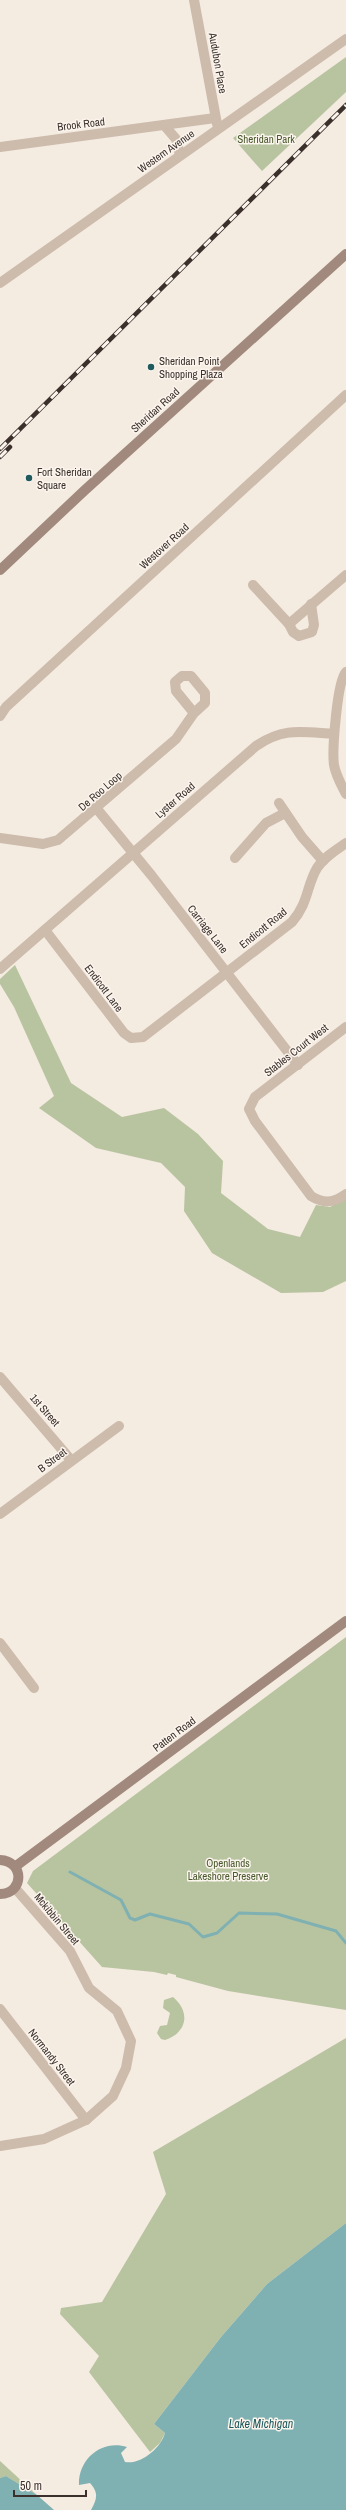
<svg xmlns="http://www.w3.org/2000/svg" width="346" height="2510" font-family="'Archivo Narrow',sans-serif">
	<rect width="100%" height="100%" fill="#f4ebe1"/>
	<g fill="#b8c4a0">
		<path d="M346,57V92L262,171L233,138Z"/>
		<path d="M15,965L71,1083L122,1117L164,1108L198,1134L223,1161L221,1193L268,1229L300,1237L316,1205L330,1207L346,1198V1281L323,1292L281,1293L212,1253L184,1211L185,1187L161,1163L96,1148L39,1108L54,1096L14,1007L0,984V979Z"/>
		<path d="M346,1637V2010L228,1991L176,1977V1975L168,1973L167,1975L154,1972L102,1967L27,1883L33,1871Z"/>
		<path d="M173,1997C191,2012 187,2033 165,2040L161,2039L157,2033L160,2026L167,2025L170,2013L163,2008L164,2000Z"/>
		<path d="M346,2038V2223L267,2284L221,2337L154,2424L165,2433L160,2443L150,2452L89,2372L99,2356L60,2314L61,2308L102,2302L166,2194L153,2152Z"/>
		<path d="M0,2461L37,2495L6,2476L0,2478Z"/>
	</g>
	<g fill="#7fb0b2">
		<path d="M346,2223V2510H91C97,2499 99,2493 90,2483L79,2485C78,2459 102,2439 127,2447L121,2453L125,2462C141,2465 161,2448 165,2433L154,2424L221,2337L267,2284Z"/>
		<path d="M6,2476L37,2495L54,2510H0V2478Z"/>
	</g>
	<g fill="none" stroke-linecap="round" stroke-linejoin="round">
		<path stroke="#7fb0b2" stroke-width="3" d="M70,1872L121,1900L130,1918L135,1920L150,1914L189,1924L203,1937L217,1933L239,1913L277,1914L336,1931L346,1943"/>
		<g stroke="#cdbbac" stroke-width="10">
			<path d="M194,0L217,124"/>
			<path d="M164,125L176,139L180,155"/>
			<path d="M0,147L215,118"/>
			<path d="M0,283L346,39"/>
			<path d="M253,585L289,624L346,575"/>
			<path d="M289,624L293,632L299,636L312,632L314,625L311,604"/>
			<path d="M346,672C337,681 332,751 334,765C336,776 341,784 346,794"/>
			<path d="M0,716L6,707L346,395"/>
			<path d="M279,803L302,837L323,861"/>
			<path d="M97,809L152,876L298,1065"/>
			<path d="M0,838L43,844L58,840L176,739L194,713L205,703V693L191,676H182L175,682L176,691L194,713"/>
			<path d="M235,858L266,823L285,813"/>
			<path d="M45,930L124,1033L131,1038L143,1037L292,922C309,902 306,887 317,868C324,857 336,850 346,843"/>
			<path d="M0,969L256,746C284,727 302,732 334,734"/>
			<path d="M346,1027L255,1097L249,1109L255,1121L311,1196C324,1204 333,1203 346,1194"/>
			<path d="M0,1377L71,1460"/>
			<path d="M0,1514L119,1426"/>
			<path d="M0,1643L34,1688"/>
			<path d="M0,2009L86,2120"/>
			<path d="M0,2146L44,2139L86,2120L113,2096L126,2068L131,2041L117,2011L89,1988L70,1951L15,1888"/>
		</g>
		<g stroke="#a18a7d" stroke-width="10">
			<path d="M0,570L85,490L346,254"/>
			<path d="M0,1860C24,1861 25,1893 0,1894"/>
			<path d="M16,1866L346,1621"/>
		</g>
		<defs>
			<g id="rail">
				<path d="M0,449L346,105"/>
				<path d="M0,457L10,447"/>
			</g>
		</defs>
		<use href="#rail" stroke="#3b302b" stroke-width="4.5"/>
		<use href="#rail" stroke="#fbf5ee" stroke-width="3" stroke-dasharray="9" stroke-linecap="butt"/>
	</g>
	<g fill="#1f5a5e" stroke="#fbf5ee" stroke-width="1.5">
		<circle cx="151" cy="367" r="4"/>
		<circle cx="29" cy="478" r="4"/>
	</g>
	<g text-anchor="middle" stroke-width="3" stroke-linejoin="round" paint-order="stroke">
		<g font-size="11" fill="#3b302b" stroke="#fbf5ee">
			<text transform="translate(218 63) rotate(80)" y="4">Audubon Place</text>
			<text transform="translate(81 124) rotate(-7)" y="4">Brook Road</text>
			<text transform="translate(166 151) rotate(-35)" y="4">Western Avenue</text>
			<text transform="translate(155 410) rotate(-42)" y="4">Sheridan Road</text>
			<text transform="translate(164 546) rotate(-42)" y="4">Westover Road</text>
			<text transform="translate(100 791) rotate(-41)" y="4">De Roo Loop</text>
			<text transform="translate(175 800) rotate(-41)" y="4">Lyster Road</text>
			<text transform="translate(263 928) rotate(-39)" y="4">Endicott Road</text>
			<text transform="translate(208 929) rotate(52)" y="4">Carriage Lane</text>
			<text transform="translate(104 988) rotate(53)" y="4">Endicott Lane</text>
			<text transform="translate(296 1050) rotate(-38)" y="4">Stables Court West</text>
			<text transform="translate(45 1410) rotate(49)" y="4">1st Street</text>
			<text transform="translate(52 1460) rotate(-37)" y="4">B Street</text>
			<text transform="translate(174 1734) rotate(-37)" y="4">Patten Road</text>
			<text transform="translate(57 1919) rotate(50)" y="4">Mckibbin Street</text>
			<text transform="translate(52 2057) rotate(52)" y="4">Normandy Street</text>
		</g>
		<g font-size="11" fill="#4a5a2e" stroke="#fbf5ee">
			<text x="266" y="143">Sheridan Park</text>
			<text x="228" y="1867">Openlands<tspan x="228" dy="13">Lakeshore Preserve</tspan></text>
		</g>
		<g font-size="11" fill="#3b302b" stroke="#fbf5ee" text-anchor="start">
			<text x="159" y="365">Sheridan Point<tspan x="159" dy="13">Shopping Plaza</tspan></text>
			<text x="37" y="476">Fort Sheridan<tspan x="37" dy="13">Square</tspan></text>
		</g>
		<g font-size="12" font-style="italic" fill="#1f5a5e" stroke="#fbf5ee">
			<text x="261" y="2428">Lake Michigan</text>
		</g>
	</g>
	<path d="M14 2490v6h72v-6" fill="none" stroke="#3b302b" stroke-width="2"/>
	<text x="20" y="2490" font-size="12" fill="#3b302b" stroke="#fbf5ee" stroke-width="3" paint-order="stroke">50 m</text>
</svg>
